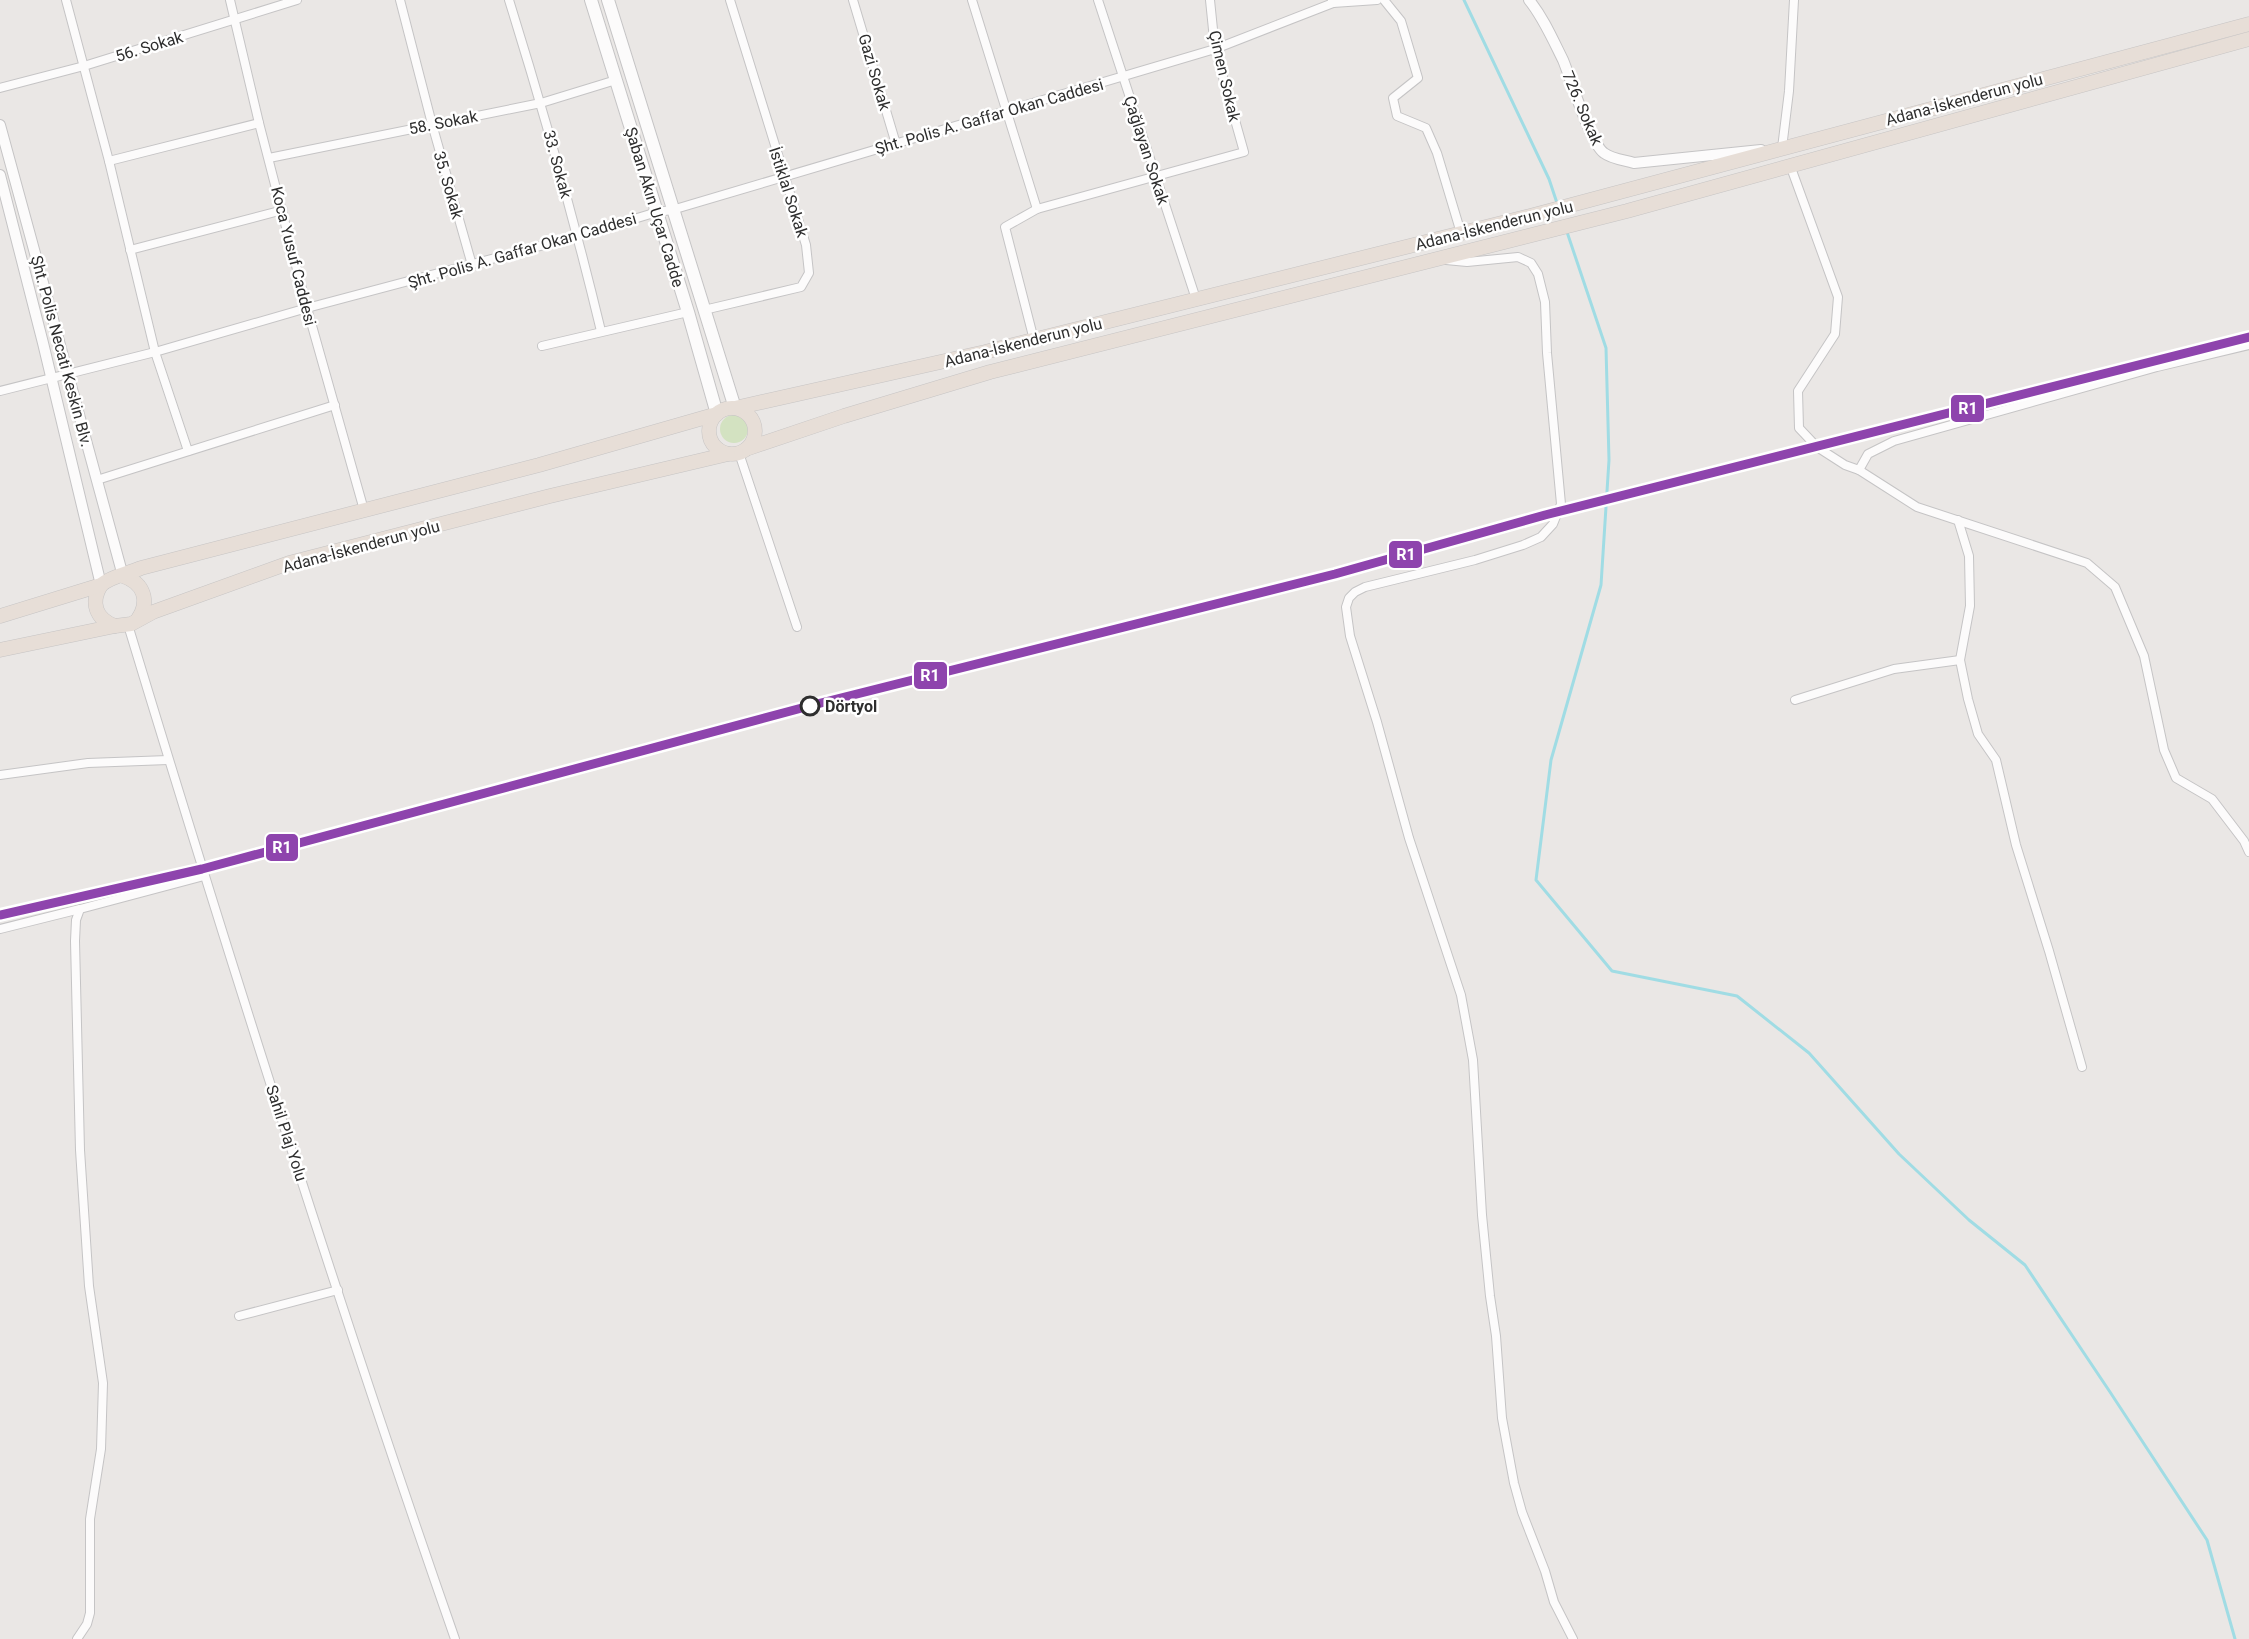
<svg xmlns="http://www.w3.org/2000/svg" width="2249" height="1639" font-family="Roboto,sans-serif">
	<rect width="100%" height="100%" fill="#eae7e5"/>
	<circle fill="#d3e2c1" cx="734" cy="429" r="14"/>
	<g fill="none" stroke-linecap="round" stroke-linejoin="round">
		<g stroke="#a0dce4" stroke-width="3">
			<path d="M1464,0L1549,179L1558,206"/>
			<path d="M1567,232L1606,348L1609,460L1601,585L1551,760L1536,880L1612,971L1737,996L1809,1053L1899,1154L1969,1220L2025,1265L2110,1392L2207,1540L2235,1639"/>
		</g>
		<defs>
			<g id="minor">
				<path d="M66,0L109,161L155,352L188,451"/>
				<path d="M230,0L259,123L307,308L364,510"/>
				<path d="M400,0L432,124L472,265"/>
				<path d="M509,0C543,109 574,219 601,331"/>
				<path d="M853,0L896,144"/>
				<path d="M972,0L1037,209"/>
				<path d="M1098,0L1196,299"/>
				<path d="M1384,0L1401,21L1418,78L1393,98L1397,116L1426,128L1437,153L1461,233"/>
				<path d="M1333,3L1377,0"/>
				<path d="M0,88L84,66L297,0"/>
				<path d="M1782,148L1789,91L1794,0"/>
				<path d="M269,158L541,103L616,80"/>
				<path d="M109,161L259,123"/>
				<path d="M1790,165L1838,297L1835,334L1798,391L1799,428L1817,447L1845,465L1859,470L1917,507L2087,563L2115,587L2144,656L2164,750L2176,778L2212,799L2244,841L2249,852"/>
				<path d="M130,250L283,210"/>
				<path d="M1446,260L1467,262L1518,257L1531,263L1538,274L1545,302L1547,353L1561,504L1553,524L1541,537L1523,545L1475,560L1365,587L1355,592L1349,598L1346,607L1350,636L1377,722L1409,838L1461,995L1473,1060L1482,1215L1490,1296L1496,1336L1502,1418L1514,1483L1522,1512L1545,1571L1554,1602L1573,1639"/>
				<path d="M704,310L801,287L809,273L806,245L730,0"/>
				<path d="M1034,340L1005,227L1037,209L1244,152L1215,49L1210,0"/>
				<path d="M542,346L688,312"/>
				<path d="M0,391L155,352L307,308L578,236L657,212L672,210L1215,49L1333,3L1332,0"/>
				<path d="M739,453L797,627"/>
				<path d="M1859,470L1868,454L1894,441L2157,367L2249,345"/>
				<path d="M97,480L335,405"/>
				<path d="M1958,520L1969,556L1970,606L1960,660L1968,699L1978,734L1996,760L2016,845L2049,951L2082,1067"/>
				<path d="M128,625C231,965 338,1304 455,1639"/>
				<path d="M1795,700L1894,669L1960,660"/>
				<path d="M0,775L88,763L168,760"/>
				<path d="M0,929L80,909"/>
				<path d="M239,1316L338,1290"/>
				<path d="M77,1639L87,1624L90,1613V1519L101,1449L103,1383L89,1286L80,1150L75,941L76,920L80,909L204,876"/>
			</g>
			<g id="tertiary">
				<path d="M1529,0C1543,17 1553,40 1563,60C1571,79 1590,143 1604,153C1612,159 1624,160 1634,163L1761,150"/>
				<path d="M0,125L123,576"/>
				<path d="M0,175L43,343L101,585"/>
			</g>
			<g id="secondary">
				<path d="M591,0L688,312L717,414"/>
				<path d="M608,0L735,408"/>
			</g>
			<g id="trunk">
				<circle cx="732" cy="431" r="23"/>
				<path d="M735,408L985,352L1530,216L2249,24"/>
				<path d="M749,448L844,416L990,372L1627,211L2249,39"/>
				<path d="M123,576C144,583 150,601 138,619"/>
				<path d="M101,585C90,603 96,619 115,626"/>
				<path d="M0,616L101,585C112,576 127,574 141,568L539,465L717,414"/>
				<path d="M0,650L115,626L131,624L153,612L289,563L550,496L728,454"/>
			</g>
		</defs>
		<use href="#minor" stroke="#c5c4c5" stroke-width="10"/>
		<use href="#tertiary" stroke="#c5c4c5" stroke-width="12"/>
		<use href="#secondary" stroke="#c5c4c5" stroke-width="14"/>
		<use href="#trunk" stroke="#c6c4c4" stroke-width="15"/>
		<use href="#minor" stroke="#fcfbfb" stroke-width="8"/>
		<use href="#tertiary" stroke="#fcfbfb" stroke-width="10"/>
		<use href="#secondary" stroke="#fcfbfb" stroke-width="12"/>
		<use href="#trunk" stroke="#e7ded7" stroke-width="14"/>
		<defs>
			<path id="rail-1" d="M0,915L202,869L813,705L1335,574L1545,515L2249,337"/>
		</defs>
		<use href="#rail-1" stroke="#fff" stroke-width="14"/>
		<use href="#rail-1" stroke="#8e44ad" stroke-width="9"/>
	</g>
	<circle fill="#fff" stroke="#2e2e2e" stroke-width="3" cx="810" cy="706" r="9"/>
	<g text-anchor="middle" stroke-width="5" stroke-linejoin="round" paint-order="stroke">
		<g font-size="16" fill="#2e2e2e" stroke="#fff">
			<text transform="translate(149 46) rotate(-17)" y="6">56. Sokak</text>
			<text transform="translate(875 72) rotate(74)" y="6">Gazi Sokak</text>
			<text transform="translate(1225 76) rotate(77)" y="6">Çimen Sokak</text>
			<text transform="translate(1964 99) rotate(-15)" y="6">Adana-İskenderun yolu</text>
			<text transform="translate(1583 108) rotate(67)" y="6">726. Sokak</text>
			<text transform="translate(989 116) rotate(-16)" y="6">Şht. Polis A. Gaffar Okan Caddesi</text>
			<text transform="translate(443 122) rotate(-11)" y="6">58. Sokak</text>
			<text transform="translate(1147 150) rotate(72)" y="6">Çağlayan Sokak</text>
			<text transform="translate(558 164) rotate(75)" y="6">33. Sokak</text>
			<text transform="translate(449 185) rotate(74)" y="6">35. Sokak</text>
			<text transform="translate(789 192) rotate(72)" y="6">İstiklal Sokak</text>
			<text transform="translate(655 207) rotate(73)" y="6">Şaban Akın Uçar Cadde</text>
			<text transform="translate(1494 225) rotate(-14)" y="6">Adana-İskenderun yolu</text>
			<text transform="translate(522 250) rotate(-16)" y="6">Şht. Polis A. Gaffar Okan Caddesi</text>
			<text transform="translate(294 256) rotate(76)" y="6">Koca Yusuf Caddesi</text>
			<text transform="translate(1023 342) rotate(-14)" y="6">Adana-İskenderun yolu</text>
			<text transform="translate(62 351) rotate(75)" y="6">Şht. Polis Necati Keskin Blv.</text>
			<text transform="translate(361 546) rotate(-15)" y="6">Adana-İskenderun yolu</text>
			<text transform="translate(287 1133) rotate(72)" y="6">Sahil Plaj Yolu</text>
		</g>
		<g font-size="16" font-weight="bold" fill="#2e2e2e" stroke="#fff" text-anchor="start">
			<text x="825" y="712">Dörtyol</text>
		</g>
	</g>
	<g stroke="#fff" stroke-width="2">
		<rect x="1950" y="394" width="35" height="29" rx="6" fill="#8e44ad"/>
		<rect x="1388" y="540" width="35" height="29" rx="6" fill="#8e44ad"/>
		<rect x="913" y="661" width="35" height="29" rx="6" fill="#8e44ad"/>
		<rect x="265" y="833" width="34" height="29" rx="6" fill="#8e44ad"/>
	</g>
	<g font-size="16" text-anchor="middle" font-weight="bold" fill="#fff">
		<text x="1968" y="414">R1</text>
		<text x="1406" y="560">R1</text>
		<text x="930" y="681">R1</text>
		<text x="282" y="853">R1</text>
	</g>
</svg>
